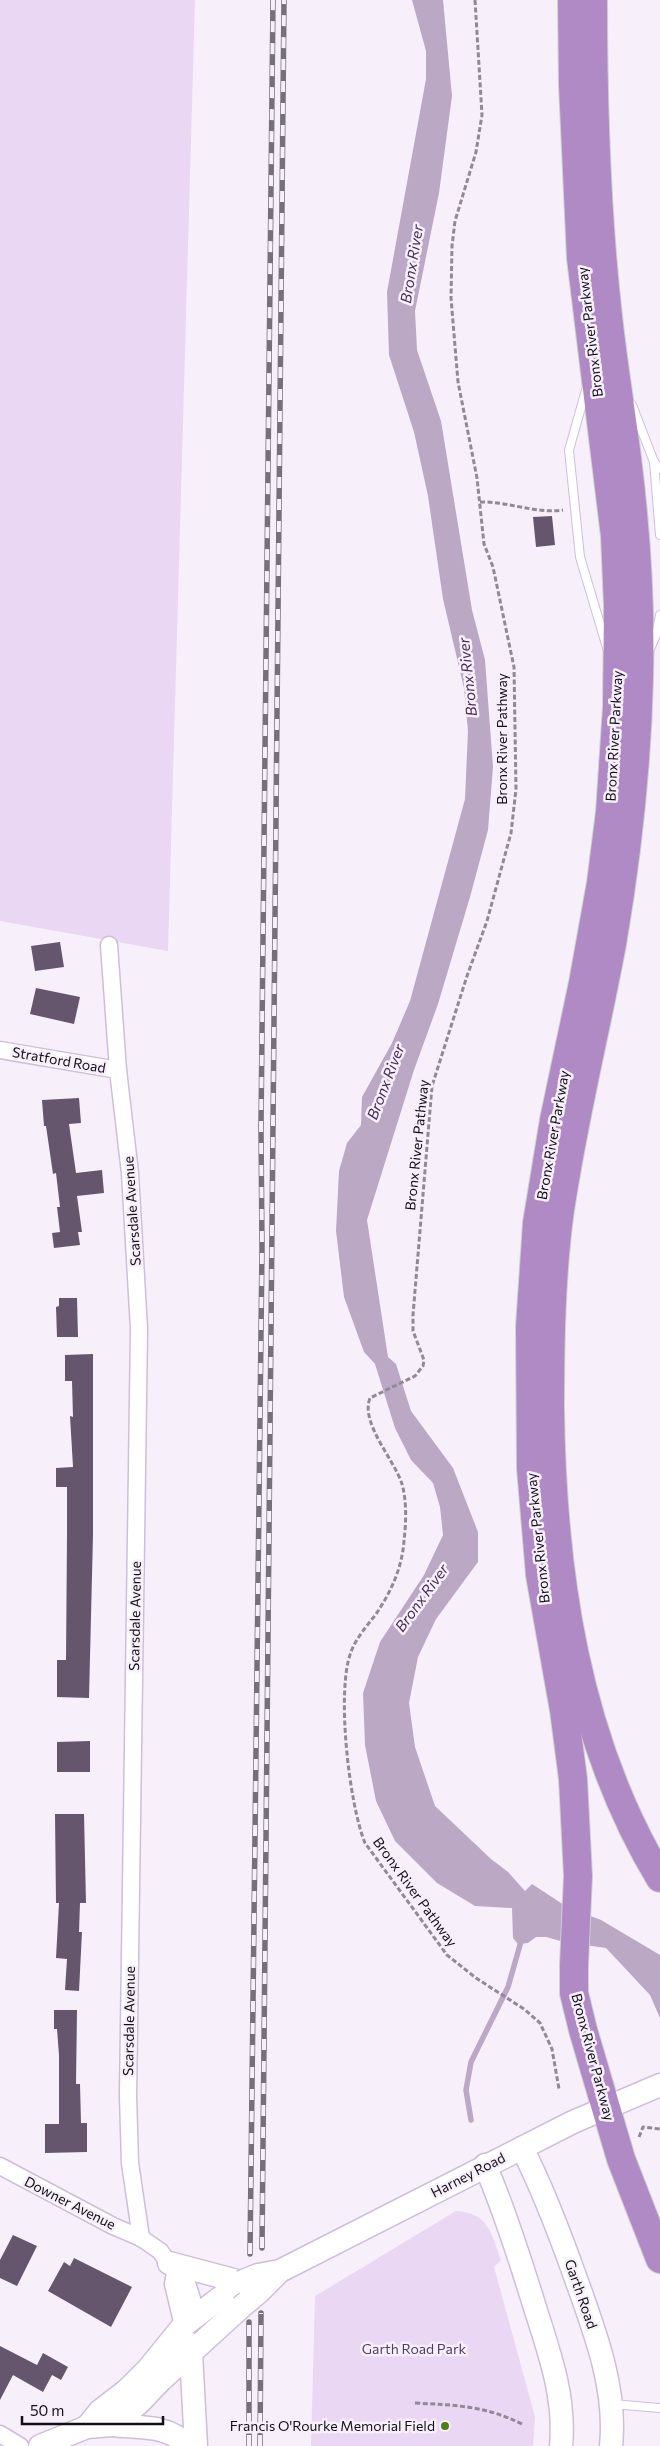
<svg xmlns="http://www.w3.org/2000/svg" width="660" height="2446" font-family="Commissioner,sans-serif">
	<rect width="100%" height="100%" fill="#f7f0fb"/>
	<g fill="#e9d7f3">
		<path d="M0,0H195L168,951L0,921Z"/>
		<path d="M456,2211C489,2213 491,2233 501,2260L494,2267L535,2417L533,2446H311L315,2296Z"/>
	</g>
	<path fill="#baa8c5" d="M412,0H443L452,96L439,193L415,311L417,350L441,421L472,610L485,660L493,767L488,830L470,897L438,1004L414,1070L367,1220L388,1357L396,1364L411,1411L453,1468L478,1532V1562L436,1619L418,1657L409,1703L415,1747L435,1806L491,1859L508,1872L525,1891L532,1884L567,1907L601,1920L660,1955V2018L650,1995L606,1948L564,1942L546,1937H536L528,1943L518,1944L513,1938L512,1908L475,1906L437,1883L395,1841L376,1801L365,1745L363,1693L380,1642L424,1575L443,1535L440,1507L433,1483L411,1460L395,1428L375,1364L364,1352L344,1297L336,1231L339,1171L347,1143L361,1125L362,1097L392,1043L410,1001L465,799L468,731L464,688L443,599L428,496L414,432L389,355L387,292L426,79V51Z"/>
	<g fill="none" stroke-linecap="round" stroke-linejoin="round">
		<path stroke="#baa8c5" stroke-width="5.5" d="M471,2120L466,2090L471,2062L508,1987L522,1938"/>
	</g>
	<g fill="#65566d">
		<path d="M552,516L555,545L536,547L533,517Z"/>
		<path d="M60,942L64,967L35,971L31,946Z"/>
		<path d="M36,988L80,997L74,1024L30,1014Z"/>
		<path d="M79,1098L81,1123L69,1124L76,1173L102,1170L104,1193L77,1196L82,1232H78L80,1245L54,1248L52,1233L60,1232L57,1207H60L56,1173L53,1174L46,1126H44L42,1100Z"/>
		<path d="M59,1298H77L78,1337H57L56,1307L59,1306Z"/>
		<path d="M93,1354V1535L89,1698L57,1697V1660H66L67,1535V1487H56V1468L73,1467L70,1416L73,1417L72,1381H65V1355Z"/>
		<path d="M90,1741V1772H57V1742Z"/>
		<path d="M55,1814H84L86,1903H80L79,1932H82L79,1991L65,1990L67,1959L56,1958L59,1903H56Z"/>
		<path d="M54,2010H77L76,2084H80L81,2123H87V2152L45,2153V2124H59V2055L57,2029H54Z"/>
		<path d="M13,2235L37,2246L17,2286L0,2278V2260Z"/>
		<path d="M74,2258L132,2287L111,2327L48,2291L64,2262L70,2266Z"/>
		<path d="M0,2346L37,2365L43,2353L68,2367L61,2380L52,2375L43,2392L13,2375L0,2400Z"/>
	</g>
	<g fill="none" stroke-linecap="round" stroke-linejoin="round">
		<defs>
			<g id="lane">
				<path d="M586,390L569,450L580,557L608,651"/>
				<path d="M632,405L654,462L660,469"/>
				<path d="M654,462L660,535"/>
				<path d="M650,649L656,635L660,615"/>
				<path d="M612,2404L660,2408"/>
			</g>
			<g id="street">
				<path d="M109,945L118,1070L130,1173L139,1329L128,2096L130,2163L141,2238"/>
				<path d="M0,1050L118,1070"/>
				<path d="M0,2166L113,2226L141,2238L160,2251L175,2272L187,2283L197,2315"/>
				<path d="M175,2272L173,2284L183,2326"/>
				<path d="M0,2434L20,2446"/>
			</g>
			<g id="secondary">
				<path d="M522,2148C544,2191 560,2234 576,2279C595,2332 617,2389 611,2446"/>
				<path d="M485,2165C504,2209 518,2253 532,2298C547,2347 566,2394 561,2446"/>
				<path d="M169,2263L241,2282"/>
				<path d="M280,2271L573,2122L660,2085"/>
				<path d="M188,2343L191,2353L196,2446"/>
				<path d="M112,2425C139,2428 168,2424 188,2446"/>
				<path d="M87,2427L100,2411L126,2391L149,2368L183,2326L241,2282"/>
				<path d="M40,2446L87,2427L112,2425L139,2403L161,2380L241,2307"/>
			</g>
			<g id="highway">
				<path d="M572,0L573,85L581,258L615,536L618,606L617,707L610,812L601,883L583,983L554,1120L537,1223L530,1327L531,1468L540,1575L564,1710L573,1779L578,1876L574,1965V1993L583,2030L621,2159L660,2259"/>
				<path d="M593,0C593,105 596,211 608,316C613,363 621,410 627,458C636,530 641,605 639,678C637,767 627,856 612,944C595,1035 572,1125 559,1217C551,1280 550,1344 550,1408C552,1570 575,1737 660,1878"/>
			</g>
		</defs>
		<use href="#lane" stroke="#cfbed9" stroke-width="10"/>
		<use href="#street" stroke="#cfbed9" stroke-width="19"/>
		<use href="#secondary" stroke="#cfbed9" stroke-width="25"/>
		<use href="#highway" stroke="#d0cfd1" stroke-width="30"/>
		<g stroke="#918a95" stroke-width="3" stroke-dasharray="5 2.5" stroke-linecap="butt">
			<path d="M475,0L482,115L476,152L455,221L452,246L451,298L458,382L477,478L484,544L493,567L514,667L516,789L511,833L487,921L467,976L432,1086L413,1315V1331L424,1360L423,1366L415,1376L370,1398C360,1423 394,1459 402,1484C407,1502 406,1523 404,1541C402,1568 391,1592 376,1614C367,1626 356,1638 351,1652C336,1690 349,1804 365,1843L447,1955L476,1978L524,2009L540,2023L552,2049L559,2089"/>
			<path d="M480,502C508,501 534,514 563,510"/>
			<path d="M639,2137L643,2127L660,2129"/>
			<path d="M415,2403C455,2405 486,2406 522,2424"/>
		</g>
		<use href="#lane" stroke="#fff" stroke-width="8"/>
		<use href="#street" stroke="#fff" stroke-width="16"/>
		<use href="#secondary" stroke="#fff" stroke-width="22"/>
		<use href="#highway" stroke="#af8ac5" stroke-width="28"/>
		<defs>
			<g id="rail">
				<path d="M262,2248L284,0"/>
				<path d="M250,2254L262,1249L261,1127L273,0"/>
				<path d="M249,2446V2322"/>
				<path d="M260,2446L261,2313"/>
			</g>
		</defs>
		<use href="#rail" stroke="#76707a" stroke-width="5.5"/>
		<use href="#rail" stroke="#f7f0fb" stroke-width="4" stroke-dasharray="11" stroke-linecap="butt"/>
		<defs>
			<g id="secondary-bridge">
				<path d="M241,2282L258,2275L280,2271"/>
				<path d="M241,2307L259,2292L280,2271"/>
			</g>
		</defs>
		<use href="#secondary-bridge" stroke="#cfbed9" stroke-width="25" stroke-linecap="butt"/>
		<use href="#secondary-bridge" stroke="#fff" stroke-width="22"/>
	</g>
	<circle fill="#4c7f13" stroke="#f7f0fb" stroke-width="2" cx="445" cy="2426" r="5"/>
	<g text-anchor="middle" stroke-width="5" stroke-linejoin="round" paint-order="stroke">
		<g font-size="14" fill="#140e17" stroke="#f7f0fb">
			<text transform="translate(590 332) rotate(-97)" y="5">Bronx River Parkway</text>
			<text transform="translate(614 736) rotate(-87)" y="5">Bronx River Parkway</text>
			<text transform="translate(502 739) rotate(-90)" y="5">Bronx River Pathway</text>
			<text transform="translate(59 1060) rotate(10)" y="5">Stratford Road</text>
			<text transform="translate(553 1135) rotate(-80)" y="5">Bronx River Parkway</text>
			<text transform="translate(417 1145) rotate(-84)" y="5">Bronx River Pathway</text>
			<text transform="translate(132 1211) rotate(-94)" y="5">Scarsdale Avenue</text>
			<text transform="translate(538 1538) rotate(-96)" y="5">Bronx River Parkway</text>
			<text transform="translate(135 1616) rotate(-89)" y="5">Scarsdale Avenue</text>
			<text transform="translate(415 1892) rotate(54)" y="5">Bronx River Pathway</text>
			<text transform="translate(129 2021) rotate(-89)" y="5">Scarsdale Avenue</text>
			<text transform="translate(593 2057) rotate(75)" y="5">Bronx River Parkway</text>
			<text transform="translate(468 2175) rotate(-27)" y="5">Harney Road</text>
			<text transform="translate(70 2203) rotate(27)" y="5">Downer Avenue</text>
			<text transform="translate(581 2294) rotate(71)" y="5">Garth Road</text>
		</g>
		<g font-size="14" fill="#573c66" stroke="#f7f0fb">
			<text x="414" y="2354">Garth Road Park</text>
		</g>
		<g font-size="14" fill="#140e17" stroke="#f7f0fb" text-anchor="end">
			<text x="435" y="2431">Francis O'Rourke Memorial Field</text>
		</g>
		<g font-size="15" font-style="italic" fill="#482e56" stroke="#f7f0fb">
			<text transform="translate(412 264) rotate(-81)" y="5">Bronx River</text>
			<text transform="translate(468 677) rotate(-96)" y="5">Bronx River</text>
			<text transform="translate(386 1082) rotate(-69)" y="5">Bronx River</text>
			<text transform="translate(422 1598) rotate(-54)" y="5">Bronx River</text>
		</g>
	</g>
	<path d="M22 2416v8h141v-8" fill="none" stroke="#140e17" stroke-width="2.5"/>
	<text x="30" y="2416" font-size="15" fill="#140e17" stroke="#f7f0fb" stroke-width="4" paint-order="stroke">50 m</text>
</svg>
